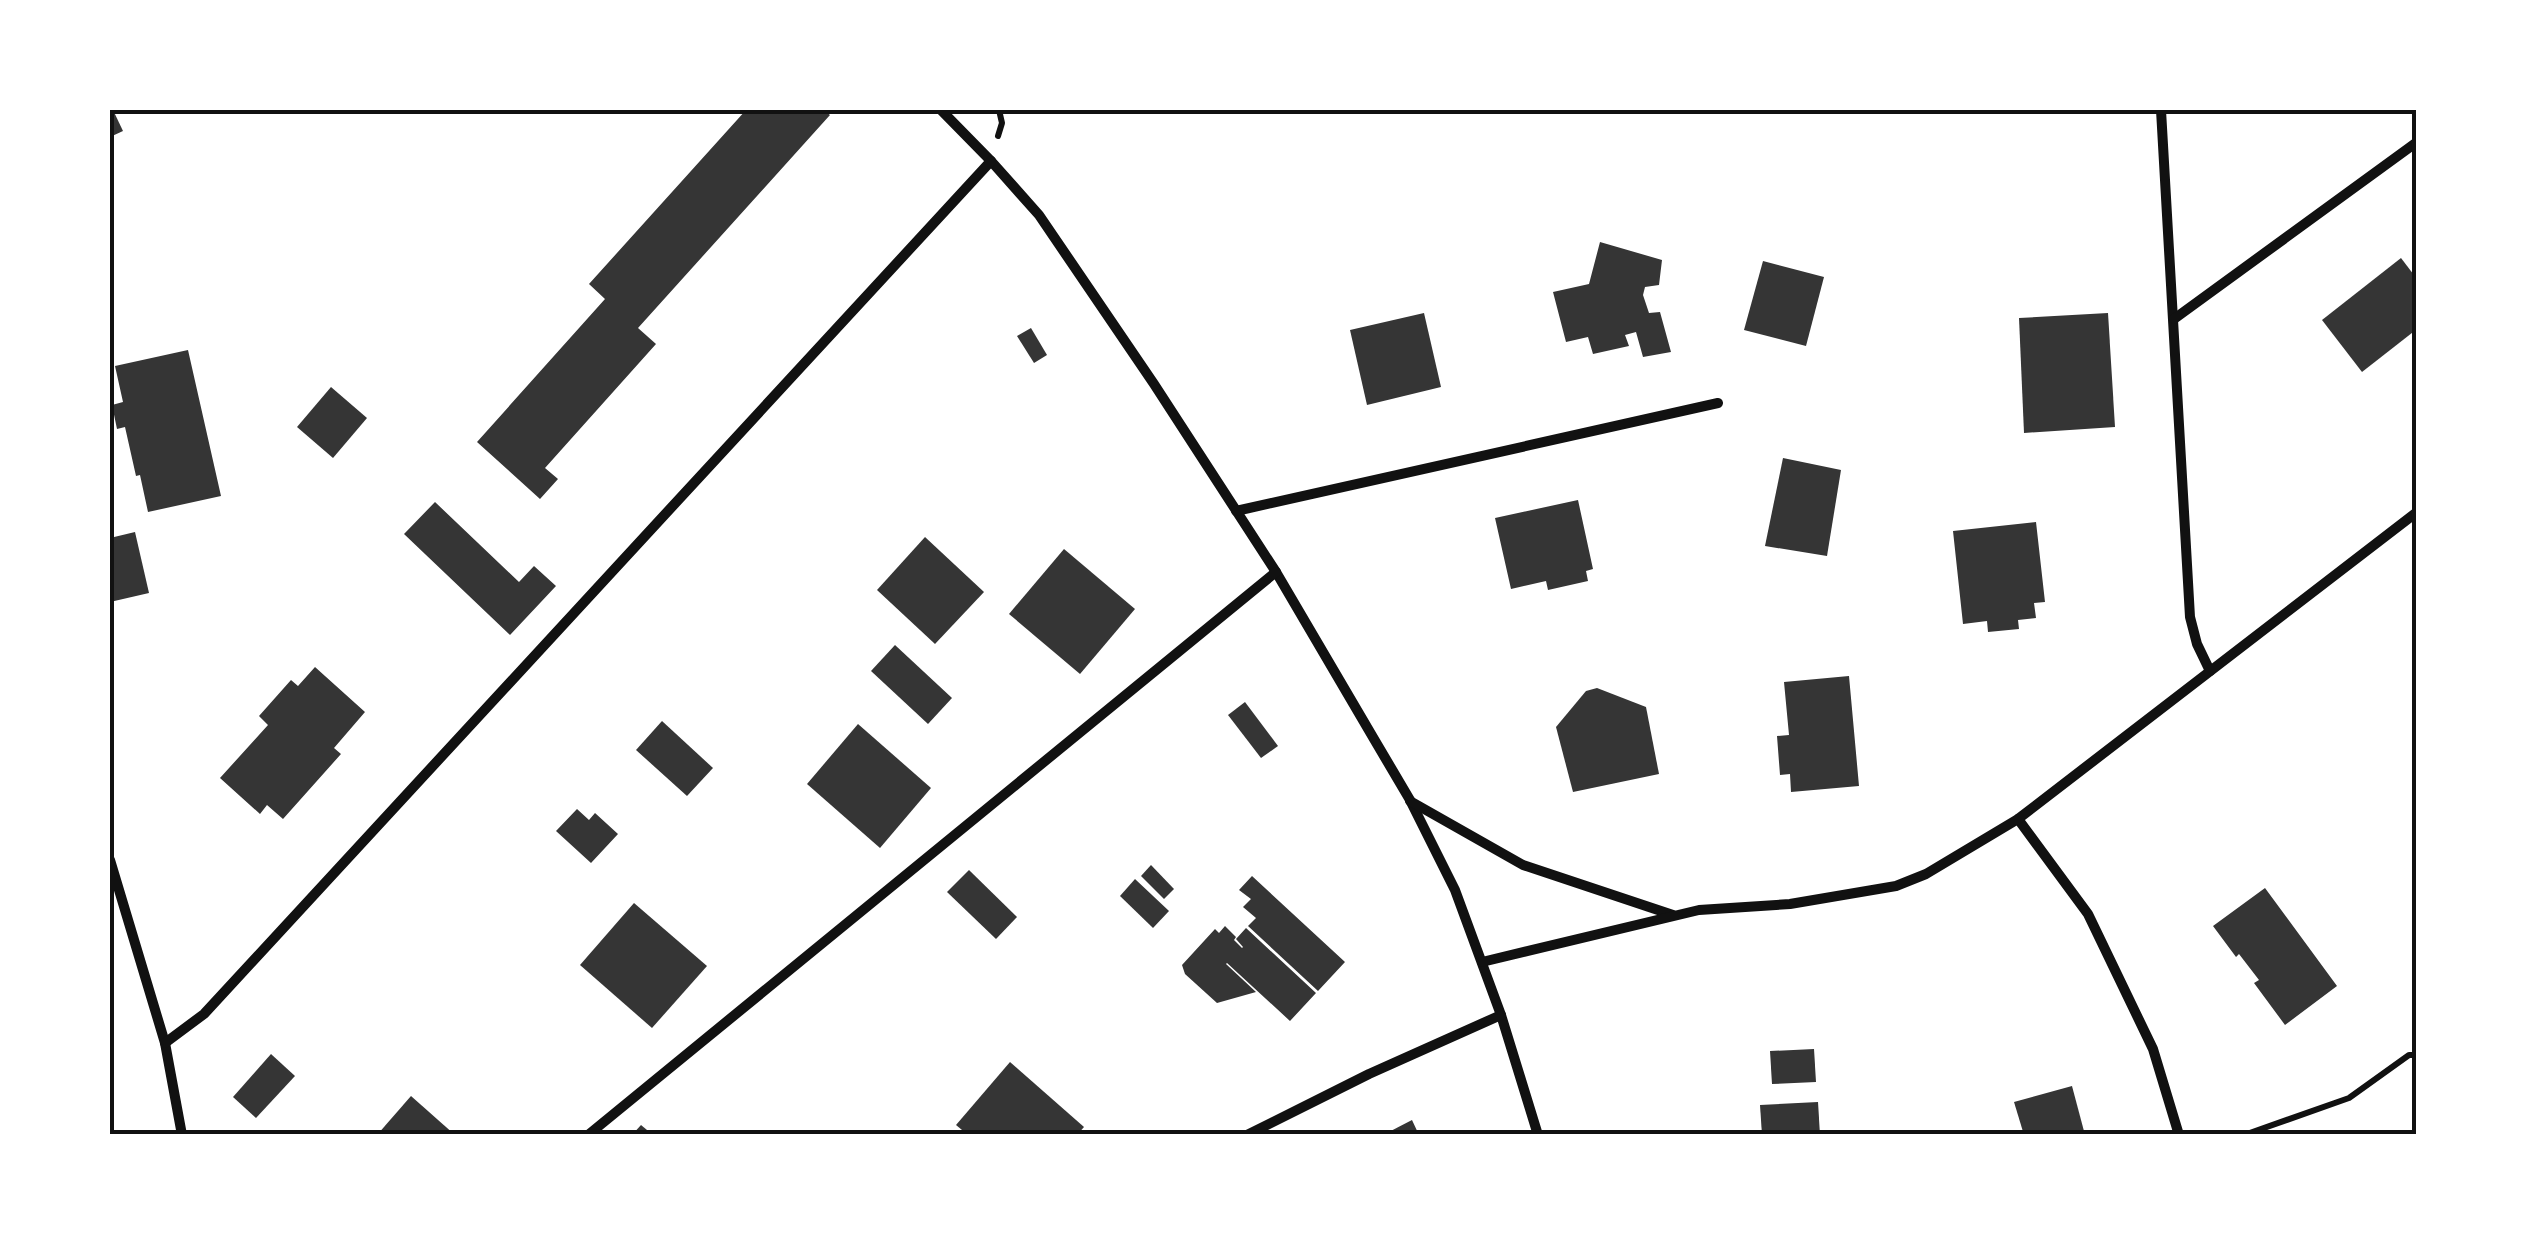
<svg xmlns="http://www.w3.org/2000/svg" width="2527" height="1245" font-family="'Space Grotesk',sans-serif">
	<rect width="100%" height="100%" fill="#fff"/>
	<g fill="#353535">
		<path d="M110,110H113L123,131L110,137Z"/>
		<path d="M746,110H824L830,115L638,328L656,344L545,468L558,479L540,499L477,442L605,299L589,284Z"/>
		<path d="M1600,242L1662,260L1659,285L1645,287L1643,295L1649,313L1660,312L1671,352L1643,357L1636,332L1625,335L1629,346L1593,354L1588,337L1566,342L1553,292L1589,284Z"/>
		<path d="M2401,258L2417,279V329L2362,372L2322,320Z"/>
		<path d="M1763,261L1824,277L1806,346L1744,330Z"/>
		<path d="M1424,313L1441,387L1367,405L1350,330Z"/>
		<path d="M2108,313L2115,427L2024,433L2019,318Z"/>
		<path d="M1031,328L1047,355L1034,363L1017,336Z"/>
		<path d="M188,350L221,496L148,512L140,475L136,476L125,427L117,429L112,405L123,402L115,366Z"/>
		<path d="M331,387L367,418L333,458L297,427Z"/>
		<path d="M1783,458L1841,470L1827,556L1765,546Z"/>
		<path d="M1578,500L1593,569L1586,571L1588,581L1548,590L1546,581L1511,589L1495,518Z"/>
		<path d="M435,502L519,582L534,566L556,586L510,635L404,534Z"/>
		<path d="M2036,522L2045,602L2034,603L2036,618L2018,620L2019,629L1988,632L1987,621L1963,624L1953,531Z"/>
		<path d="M135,532L149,593L110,602V538Z"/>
		<path d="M925,537L984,592L935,644L877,590Z"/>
		<path d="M1064,549L1135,609L1080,674L1009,614Z"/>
		<path d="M895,645L952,698L928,724L871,671Z"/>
		<path d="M315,667L365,712L334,748L341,754L283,819L267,805L260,814L220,778L268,725L259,716L291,680L298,686Z"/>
		<path d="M1849,676L1859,786L1791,792L1790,774L1780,775L1777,736L1789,735L1784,682Z"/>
		<path d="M1597,688L1646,707L1659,774L1573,792L1556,727L1586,691Z"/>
		<path d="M1245,702L1278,746L1261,758L1228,715Z"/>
		<path d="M662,721L713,768L687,796L636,750Z"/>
		<path d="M858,724L931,788L880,848L807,784Z"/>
		<path d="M577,809L589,820L595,813L618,834L591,863L556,831Z"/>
		<path d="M1151,865L1174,889L1164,899L1141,876Z"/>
		<path d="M969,870L1017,917L996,939L947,892Z"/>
		<path d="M1252,876L1345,962L1318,991L1248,926L1256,918L1243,907L1251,899L1239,890Z"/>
		<path d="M1135,879L1169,911L1153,928L1120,896Z"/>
		<path d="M2265,888L2337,986L2285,1025L2254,983L2259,980L2239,954L2236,957L2213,926Z"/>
		<path d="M634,903L707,966L652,1028L580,965Z"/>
		<path d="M1225,926L1236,937L1234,940L1242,948L1243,947L1236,939L1246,928L1316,993L1290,1021L1227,963L1226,964L1256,992L1217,1003L1185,974L1182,965L1215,929L1219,933Z"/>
		<path d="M1814,1049L1816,1082L1772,1084L1770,1051Z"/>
		<path d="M271,1054L295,1076L256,1118L233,1097Z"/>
		<path d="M1010,1062L1084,1127L1077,1135H968L956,1125Z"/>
		<path d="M2072,1086L2085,1135H2024L2014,1102Z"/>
		<path d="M411,1096L455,1135H377Z"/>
		<path d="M1818,1102L1820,1135H1762L1760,1105Z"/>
		<path d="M1412,1120L1419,1135H1383Z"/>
		<path d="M641,1125L653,1135H632Z"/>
	</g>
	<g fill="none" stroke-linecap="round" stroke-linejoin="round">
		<g stroke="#111" stroke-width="6">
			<path d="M998,136L1002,123L999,110"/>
			<path d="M2244,1135L2349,1098L2409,1055H2417"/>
		</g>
		<g stroke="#111" stroke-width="10">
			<path d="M941,110L991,161L1039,215L1154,384L1276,572L1374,739L1410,800L1455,890L1501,1015L1538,1135"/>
			<path d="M2161,110L2190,617L2197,644L2210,671"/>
			<path d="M2174,319L2417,142"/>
			<path d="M1236,511L1718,403"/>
			<path d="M1410,801L1523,865L1673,915"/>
			<path d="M2018,819L2088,914L2153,1049L2179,1135"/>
			<path d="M110,860L165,1043L182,1135"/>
			<path d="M1482,962L1699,910L1790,904L1896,886L1926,874L2018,819L2417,512"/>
			<path d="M165,1043L204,1014L991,161"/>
			<path d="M588,1135L1276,572"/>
			<path d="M1247,1135L1369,1074L1501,1015"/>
		</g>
	</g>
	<rect width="2527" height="1245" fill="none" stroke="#ffffff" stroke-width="225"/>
	<rect x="112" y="112" width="2302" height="1020" fill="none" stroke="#111" stroke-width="4"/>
</svg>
